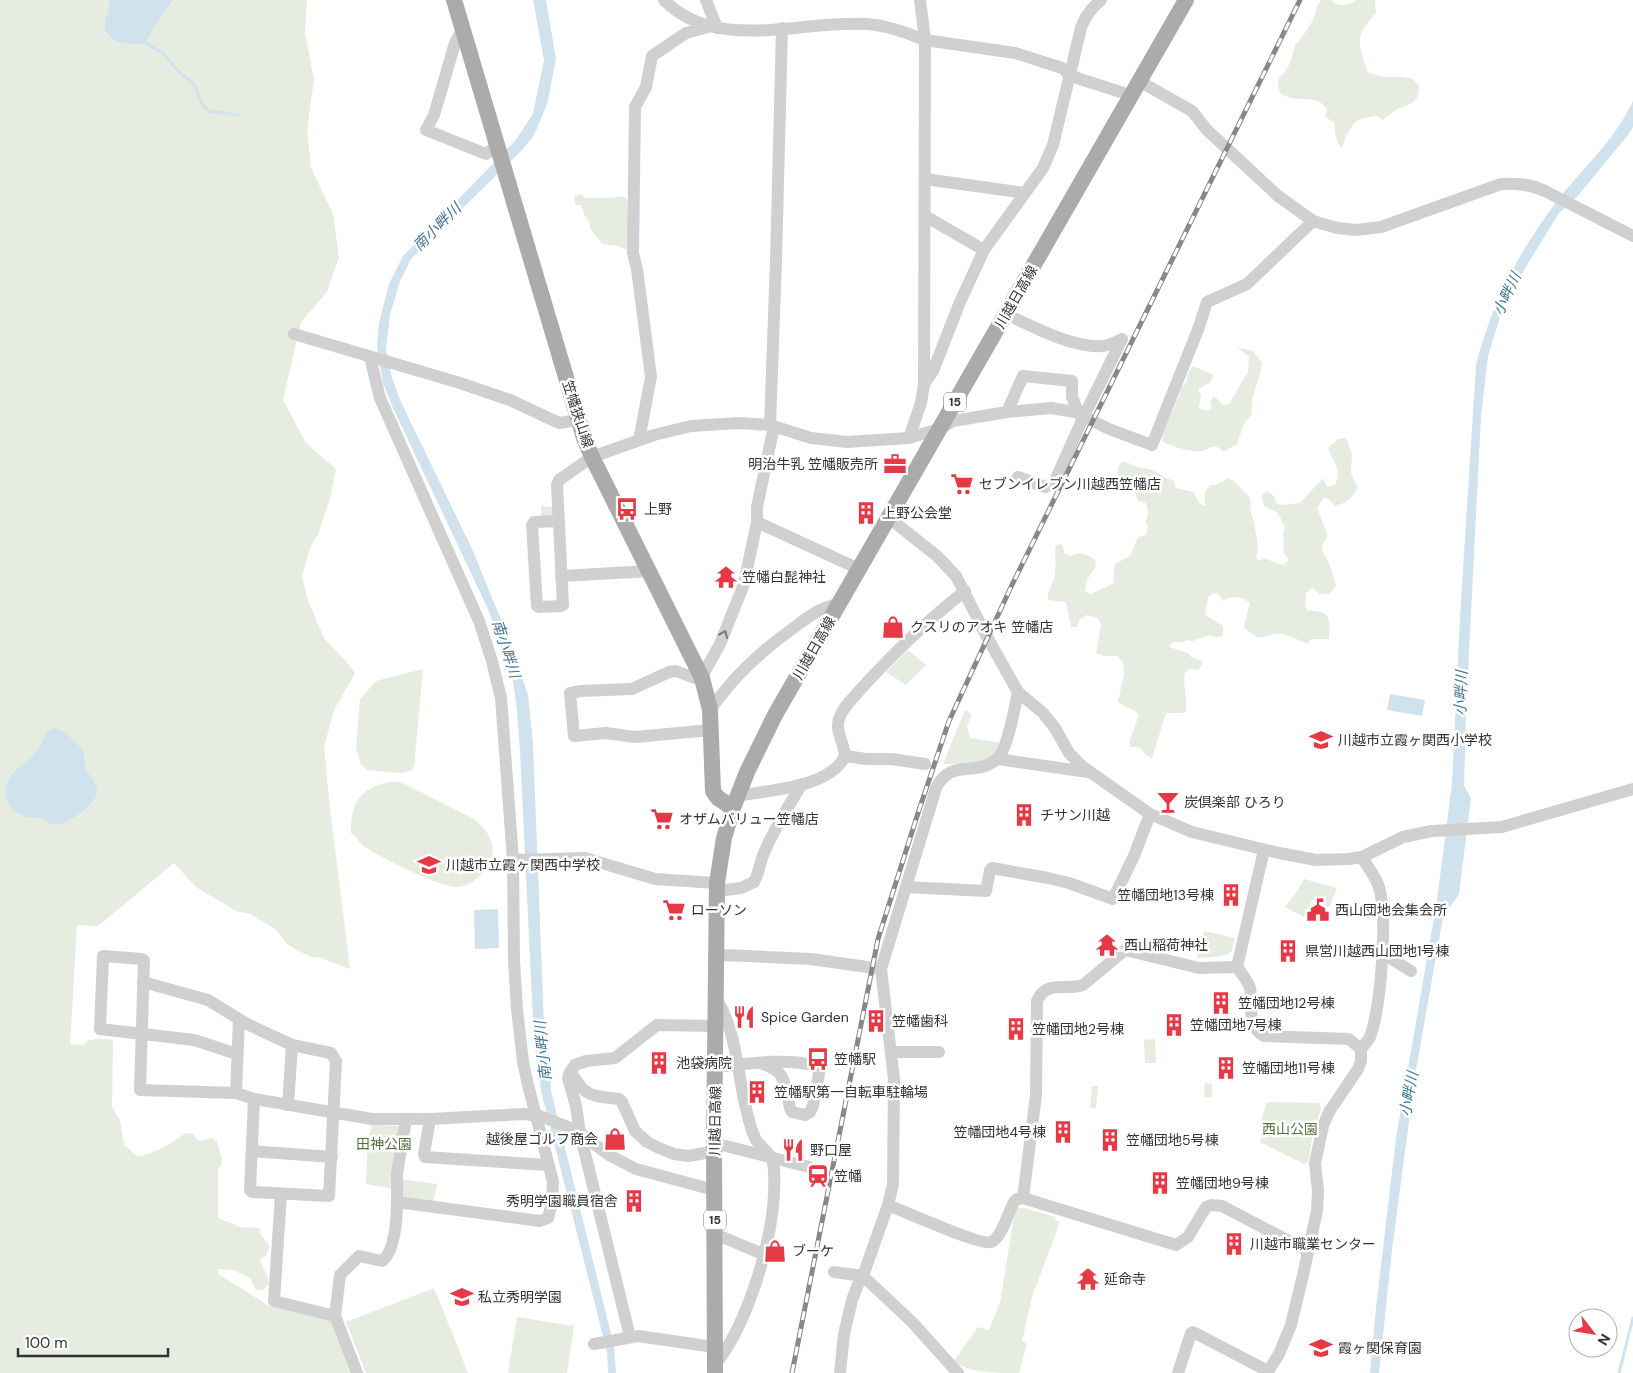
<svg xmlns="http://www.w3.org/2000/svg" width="1633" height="1373" font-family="'DM Sans','Noto Sans JP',sans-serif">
	<rect width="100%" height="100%" fill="#fff"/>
	<g fill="#e6ecdf">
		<path d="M0,0H307L305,33L314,80L307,129L311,168L333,214L339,257L327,292L301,322L283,400L306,443L336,469L330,499L318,534L310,548L302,576L308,601L324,638L343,658L355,673L334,710L324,747L330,809L350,969L321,958L311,957L295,949L287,944L275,929L262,921L250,914L236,911L196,887L174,863L98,926L77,925L70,1044L83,1045C91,1036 102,1039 113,1040L112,1107L120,1120L124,1145L137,1156H142L165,1147L186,1133L194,1134L196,1139L201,1141L212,1138L217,1141L222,1160L221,1166L218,1168V1218L240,1227L259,1228L262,1237L270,1246L266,1255L260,1259C262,1270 268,1272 269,1284L263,1290H256L250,1278L233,1270L218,1269V1274L269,1306L330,1319L350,1373H0Z"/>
		<path d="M1321,0H1332L1335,4L1343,5L1353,3L1355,0H1375L1376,13C1372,18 1366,24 1363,29C1356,42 1363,60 1368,72C1385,81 1395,74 1410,78C1414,79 1416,83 1419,86C1419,104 1411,103 1396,110C1392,112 1387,116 1383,120L1377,116L1363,118L1354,123L1346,136L1342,148C1334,140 1336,132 1334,122L1325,117L1327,109C1318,97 1310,100 1297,99C1291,99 1286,96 1281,94C1273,75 1283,78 1289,65C1292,59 1293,52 1295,45C1300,41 1311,25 1313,19C1317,11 1315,8 1321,0Z"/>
		<path d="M581,194L585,198H610L622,196L627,199L628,206L627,212L630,215L629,251L618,246L603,244L599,240L590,228L589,222L585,216L581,205H576L574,196Z"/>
		<path d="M1237,348L1252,350L1262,363C1260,381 1249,398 1252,413L1244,424L1237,444L1223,452C1222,451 1219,447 1217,447C1211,444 1208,450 1202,451C1190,452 1174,447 1163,442L1162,435L1179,396L1181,388L1186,383L1189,371L1193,366L1214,375L1210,383L1198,389L1201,395L1199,408L1206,411L1212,408L1210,402L1214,396L1223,405L1229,404L1248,372L1249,356Z"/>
		<path d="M1346,438L1352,454L1351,473L1358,488C1351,499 1349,502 1335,506L1329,499L1324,498L1317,508L1328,536C1317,549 1324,552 1330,566C1333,572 1334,579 1336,586L1330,594H1320L1312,588L1306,593L1305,604L1307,610C1332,612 1330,616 1329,639H1311L1308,644C1298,640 1291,636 1281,634C1262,632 1265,647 1244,627L1250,603C1241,596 1232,594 1223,601L1218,593L1212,594L1208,597L1205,615L1223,626V636L1216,637L1209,635L1193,641L1188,640L1181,643L1176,641L1171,643L1169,647L1188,653L1191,657L1202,661V666L1197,670L1190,669L1185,672C1182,686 1188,698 1186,711L1182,713H1166L1152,758L1146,755L1139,747H1130V740L1139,715C1132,706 1124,709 1118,701L1124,675L1123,662L1118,656H1104L1096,653L1101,625L1098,618L1087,615L1080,619L1077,627H1071L1066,602L1048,600C1047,592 1052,586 1054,578C1057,568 1054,556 1056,545L1062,544L1065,554L1071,556C1080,551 1087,554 1095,560L1096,566L1087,580L1085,592L1091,594L1113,584L1115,564L1130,556L1138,537L1146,535L1148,526L1146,522L1148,512L1146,503L1138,501L1133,487L1122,484L1117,478L1118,467L1123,461C1130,463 1137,468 1143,468C1147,469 1151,469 1155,471C1163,475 1163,479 1173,480L1176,488L1193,492L1200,504L1205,506V492L1210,485H1215L1229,478L1237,484L1250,498L1251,514L1254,521L1258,548L1256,556L1258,561C1260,560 1263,558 1266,559C1275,561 1280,570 1289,560L1283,552L1284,542L1283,535L1285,527L1278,513L1264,506L1261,496L1267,491L1274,496L1276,503L1281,505L1300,503L1323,478L1327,487L1335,485C1343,470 1333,463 1328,448L1338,439Z"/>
		<path d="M541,506L555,507L553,518H541Z"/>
		<path d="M908,650L926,665L906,685L886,672Z"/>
		<path d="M423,669L414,766L411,771L401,773L367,770L361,765L356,749L360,699L376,681Z"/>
		<path d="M965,710L972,714L967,726L970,738L1002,743L995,756L973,765L943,764Z"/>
		<path d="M388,782H398L407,785L474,819C482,825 489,833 492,844C496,864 476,886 457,887C442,888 379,857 365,847C360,843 356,837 351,833C351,803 359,789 388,782Z"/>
		<path d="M1304,879L1337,888L1329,907L1313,899L1304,917L1285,907L1298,890Z"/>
		<path d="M1204,931L1235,938L1232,950L1229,954L1216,957L1197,958Z"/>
		<path d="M1155,1039L1156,1063H1145L1144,1040Z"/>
		<path d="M1205,1083L1212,1084V1097H1204Z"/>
		<path d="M1092,1086H1098L1096,1108H1090Z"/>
		<path d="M1267,1102L1319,1103L1321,1109L1313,1134L1308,1162L1304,1164L1260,1142L1266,1123L1261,1120Z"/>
		<path d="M372,1125L403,1126L394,1189L366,1184L368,1137Z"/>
		<path d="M400,1179L437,1184L433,1204L399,1199Z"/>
		<path d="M1017,1208H1024L1056,1217L1055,1220L1060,1222L1032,1297L1022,1341L1027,1344L1019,1373C998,1373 967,1373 954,1361L978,1327L989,1330L1000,1303L1015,1210Z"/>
		<path d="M434,1288L468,1373H366L346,1322Z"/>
		<path d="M517,1317L574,1326L567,1373H508Z"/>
	</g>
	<g fill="#cfe2ee">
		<path d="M109,0H173L157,22L145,43C132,47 103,43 105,23C106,15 110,9 109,0Z"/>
		<path d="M533,0H546L556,59L547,105L534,135L523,149L411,259L400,281L390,315L386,349L392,378L400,400L473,551L508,637L528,695L533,744L544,1025L550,1068L551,1091L614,1346L616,1373H608L607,1352L541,1091L534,1040L520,751L517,710L513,680L488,609L393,408L383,383L377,347L379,323L389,284L403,256L515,141L533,114L544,60Z"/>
		<path d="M1633,101V127L1628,135L1577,197L1559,213L1527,265L1502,310L1488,356L1481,417L1466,711L1464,786L1471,798L1459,894L1443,917L1415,1076L1392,1250L1379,1373H1370L1376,1308L1396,1138L1437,900L1452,784L1460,617L1476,365C1492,302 1518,253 1557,201C1576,176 1600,154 1618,127C1624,119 1628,110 1633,101Z"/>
		<path d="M1390,694L1425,700L1422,716L1387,710Z"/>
		<path d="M56,728C67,733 79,743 84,754C85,758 85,764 86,769C89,776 98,784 97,793C95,805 72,821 60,824C49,826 47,820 39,818C35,817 31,818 27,817C14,813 2,802 6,787C9,772 23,765 33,756C40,749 43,739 48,730Z"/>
		<path d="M498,909L499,948L475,949L474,910Z"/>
	</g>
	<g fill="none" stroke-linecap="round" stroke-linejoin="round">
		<g stroke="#cfe2ee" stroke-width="3">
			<path d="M145,43L163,53L178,71L194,84L203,106L209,111L238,115"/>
			<path d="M1619,1373L1633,1318"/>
		</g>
		<g stroke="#d0d0d0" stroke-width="12">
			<path d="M664,0C716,53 801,20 866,24C886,25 907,33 925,40L1015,53L1062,68L1069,74L1080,79L1130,95"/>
			<path d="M706,0L717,28"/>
			<path d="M463,28L455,43L434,115L426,130L486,154L498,145"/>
			<path d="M1139,81L1192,111L1207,130L1278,196L1313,221L1337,228L1356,230L1381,227L1501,184C1517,183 1530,184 1545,191L1633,236"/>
			<path d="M925,179L1025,193"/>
			<path d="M925,216L984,250"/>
			<path d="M1006,314C1033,327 1073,348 1103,346C1109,345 1116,342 1122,339L1084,416L1054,483L1045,487L1018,477"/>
			<path d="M294,334L460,383L510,400L559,423L578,420"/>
			<path d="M924,384L933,371L960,302L984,250L1043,168L1053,145L1081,28C1085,16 1091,8 1101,0"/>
			<path d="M1007,412L1023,376L1072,381V397L1079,414"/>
			<path d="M770,425L776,261L782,28"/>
			<path d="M909,438L921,403L924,384L925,40L920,0"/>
			<path d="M639,440L651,377L637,269L633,253L635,107L646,87L652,56L686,33L708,27"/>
			<path d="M889,518L937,556L956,576L987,637L1018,692L1043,713L1055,728L1069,753L1083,767L1150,814L1192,832L1279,853L1316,860L1349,859L1362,857L1403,837L1432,831L1502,827L1633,789"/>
			<path d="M559,521L534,522L532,525L537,606L539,607L561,606L563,605L557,485L559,480L592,457L654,435L691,426L738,423L770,425L811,438L847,442L909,438L939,429L953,421L1007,412L1051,408L1075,412L1109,429L1152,445L1199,327L1207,302L1247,284L1313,221"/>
			<path d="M757,522L859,569"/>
			<path d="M561,576L650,571"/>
			<path d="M710,710C735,675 758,654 792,629C807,618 820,607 839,604"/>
			<path d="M711,730L635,737L606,733L574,736L570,693L581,691L632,689L669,672L676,671L700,680L720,644L744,584L757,522V507L774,426"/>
			<path d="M845,756L866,759H892L925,764"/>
			<path d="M997,759L1088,772"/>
			<path d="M737,796C769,790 830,788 845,756C844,742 835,732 839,719C842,708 852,700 859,691C890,657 929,619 965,591"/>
			<path d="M513,860L585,858L655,879L717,883"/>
			<path d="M906,887L986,891L990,870L992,868L1048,878L1069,883L1113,899L1134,856L1150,814"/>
			<path d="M717,891L741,888L754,882C759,873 760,862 764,853C774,829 788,807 802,784"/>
			<path d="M1382,953L1411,971"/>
			<path d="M718,956L723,955L811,959L881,969"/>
			<path d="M1237,967C1241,973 1248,981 1250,988C1253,1005 1246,1027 1264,1036L1349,1039L1361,1049V1061L1358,1069L1329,1112L1323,1126L1315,1163L1318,1191L1317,1211L1303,1275L1291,1325L1279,1354L1267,1373"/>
			<path d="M143,982L208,1000L247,1024L292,1045L331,1053L336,1061L329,1196L252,1192L250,1190L254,1099"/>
			<path d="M1361,1049C1364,1045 1368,1041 1370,1037C1381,1007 1388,917 1379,887C1376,877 1367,866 1362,857"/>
			<path d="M891,1052H939"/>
			<path d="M237,1054L194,1040L100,1029L103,956L142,959L144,960L140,1090L236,1093L254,1099L372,1119H430L524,1114L540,1116L576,1130L609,1155L636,1169L714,1190"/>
			<path d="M715,1067C747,1064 782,1058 813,1065L818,1069L819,1074L813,1106L810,1112L805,1115L792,1112L790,1108C783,1081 789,1073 760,1063"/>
			<path d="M570,1072C575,1078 578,1084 583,1089C592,1098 607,1097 619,1099L622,1102L635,1131L647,1142L659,1148L674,1154L689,1156L715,1151"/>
			<path d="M236,1093L239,1019"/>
			<path d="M288,1105L292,1045"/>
			<path d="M430,1119L424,1154L425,1157L548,1165"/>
			<path d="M714,1143L809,1167"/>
			<path d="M252,1151L332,1157"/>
			<path d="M281,1194L274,1301L335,1316"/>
			<path d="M1023,1198L1036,1095L1037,1001C1047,979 1066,991 1083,985L1125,950L1199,968L1237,967L1264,850"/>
			<path d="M397,1202V1174L406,1119"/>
			<path d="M888,1205C903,1211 981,1246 991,1242C1002,1238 1008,1212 1014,1202L1017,1199L1023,1198L1176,1245L1188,1237L1206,1207L1211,1205L1222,1206L1308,1251"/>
			<path d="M715,1234L765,1255"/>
			<path d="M834,1272L863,1276L912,1322L958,1373"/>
			<path d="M630,1337L580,1133L576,1106L568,1078L570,1072L575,1065L586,1061L615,1058L657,1025L716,1026"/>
			<path d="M594,1344L638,1336L714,1347"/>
			<path d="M715,1365C747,1325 771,1246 774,1195C774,1184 776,1168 771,1157C767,1151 760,1146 756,1140C750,1129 747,1112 744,1100C737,1066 735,1028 716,998"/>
			<path d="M357,1373L335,1316L340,1275L359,1256L382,1261C395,1252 397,1217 397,1202L540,1221L548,1218L552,1203L553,1182L528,1085L523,1062L517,1009L514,960L513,860L501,698L492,661L479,621L380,398L370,357"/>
			<path d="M840,1373L844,1334L852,1300L859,1282L863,1276L876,1239L888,1205L893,1184L894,1079L881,969L936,788C952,757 975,778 997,759C1007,751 1015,707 1018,692"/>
			<path d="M1178,1373L1191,1333L1193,1332L1268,1371"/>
		</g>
		<g stroke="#ababab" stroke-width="16">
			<path d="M454,0L584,438L592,457L702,678L710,710L713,791L718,798L733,808"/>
			<path d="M715,1373L714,1143L717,883L724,838L733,808L747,772L775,715L1186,0"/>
		</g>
		<defs>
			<path id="rail" d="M792,1373L878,939L919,810L949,721L1011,587L1300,0"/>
		</defs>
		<use href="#rail" stroke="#888" stroke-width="5"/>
		<use href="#rail" stroke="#fff" stroke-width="3" stroke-dasharray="9" stroke-linecap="butt"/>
	</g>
	<defs><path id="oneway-chevron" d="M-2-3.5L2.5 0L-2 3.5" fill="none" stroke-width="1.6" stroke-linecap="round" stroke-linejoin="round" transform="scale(1.25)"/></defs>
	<use stroke="#7a7a7a" href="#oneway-chevron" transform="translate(724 634) rotate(-68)"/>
	<defs>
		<symbol id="office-bare" viewBox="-9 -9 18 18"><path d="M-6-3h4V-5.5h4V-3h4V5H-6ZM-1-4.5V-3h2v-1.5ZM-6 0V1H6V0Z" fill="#e63946" stroke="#fff" stroke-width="2.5" paint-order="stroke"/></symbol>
		<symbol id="supermarket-bare" viewBox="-9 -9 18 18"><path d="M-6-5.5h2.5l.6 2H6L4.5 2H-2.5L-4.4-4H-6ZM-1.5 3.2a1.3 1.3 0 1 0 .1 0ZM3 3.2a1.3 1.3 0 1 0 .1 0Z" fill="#e63946" stroke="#fff" stroke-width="2.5" paint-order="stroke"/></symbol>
		<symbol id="bus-bare" viewBox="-9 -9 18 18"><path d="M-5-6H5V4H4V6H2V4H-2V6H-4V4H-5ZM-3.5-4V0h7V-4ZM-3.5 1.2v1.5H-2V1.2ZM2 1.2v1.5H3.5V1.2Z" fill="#e63946" stroke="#fff" stroke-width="2.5" paint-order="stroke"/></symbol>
		<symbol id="building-bare" viewBox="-9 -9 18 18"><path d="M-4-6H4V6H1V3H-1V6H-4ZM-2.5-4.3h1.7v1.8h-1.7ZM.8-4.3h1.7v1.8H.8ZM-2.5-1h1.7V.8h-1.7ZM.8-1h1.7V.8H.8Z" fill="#e63946" stroke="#fff" stroke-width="2.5" paint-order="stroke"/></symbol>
		<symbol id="temple-bare" viewBox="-9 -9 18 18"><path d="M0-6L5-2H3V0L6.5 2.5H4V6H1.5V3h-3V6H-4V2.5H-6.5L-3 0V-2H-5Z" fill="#e63946" stroke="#fff" stroke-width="2.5" paint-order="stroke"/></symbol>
		<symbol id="shop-bare" viewBox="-9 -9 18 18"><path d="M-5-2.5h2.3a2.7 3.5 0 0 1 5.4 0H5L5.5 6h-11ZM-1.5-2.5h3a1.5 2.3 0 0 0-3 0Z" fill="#e63946" stroke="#fff" stroke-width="2.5" paint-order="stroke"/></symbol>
		<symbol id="school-bare" viewBox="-9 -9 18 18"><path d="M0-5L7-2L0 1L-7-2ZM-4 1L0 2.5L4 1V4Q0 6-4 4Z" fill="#e63946" stroke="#fff" stroke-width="2.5" paint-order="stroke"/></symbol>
		<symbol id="bar-bare" viewBox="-9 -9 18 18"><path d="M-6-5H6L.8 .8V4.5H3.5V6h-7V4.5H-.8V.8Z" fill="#e63946" stroke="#fff" stroke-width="2.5" paint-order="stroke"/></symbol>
		<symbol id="civic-bare" viewBox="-9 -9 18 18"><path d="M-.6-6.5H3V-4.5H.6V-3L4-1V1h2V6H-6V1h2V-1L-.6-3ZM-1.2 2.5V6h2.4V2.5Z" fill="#e63946" stroke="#fff" stroke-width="2.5" paint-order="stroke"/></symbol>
		<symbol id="restaurant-bare" viewBox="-9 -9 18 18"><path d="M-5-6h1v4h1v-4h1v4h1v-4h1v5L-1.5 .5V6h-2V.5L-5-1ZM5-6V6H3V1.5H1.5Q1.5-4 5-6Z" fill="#e63946" stroke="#fff" stroke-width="2.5" paint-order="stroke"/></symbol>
		<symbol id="station-bare" viewBox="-9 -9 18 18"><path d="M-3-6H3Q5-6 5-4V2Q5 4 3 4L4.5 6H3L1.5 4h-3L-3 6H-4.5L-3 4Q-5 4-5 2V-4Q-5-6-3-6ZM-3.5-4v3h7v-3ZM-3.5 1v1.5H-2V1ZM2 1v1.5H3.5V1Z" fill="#e63946" stroke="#fff" stroke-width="2.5" paint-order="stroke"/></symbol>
	</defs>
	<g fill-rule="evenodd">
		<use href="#office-bare" x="879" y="448" width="32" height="32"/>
		<use href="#supermarket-bare" x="946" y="468" width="32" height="32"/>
		<use href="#bus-bare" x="611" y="493" width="32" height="32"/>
		<use href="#building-bare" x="850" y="497" width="32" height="32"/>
		<use href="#temple-bare" x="710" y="561" width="32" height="32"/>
		<use href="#shop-bare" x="877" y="611" width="32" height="32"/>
		<use href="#school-bare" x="1305" y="724" width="32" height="32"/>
		<use href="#bar-bare" x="1152" y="786" width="32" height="32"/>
		<use href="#building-bare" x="1008" y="799" width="32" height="32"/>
		<use href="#supermarket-bare" x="646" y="803" width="32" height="32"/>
		<use href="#school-bare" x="413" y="849" width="32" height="32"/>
		<use href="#building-bare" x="1215" y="879" width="32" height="32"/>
		<use href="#supermarket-bare" x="658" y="894" width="32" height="32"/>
		<use href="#civic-bare" x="1302" y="894" width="32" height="32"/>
		<use href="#temple-bare" x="1091" y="929" width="32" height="32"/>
		<use href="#building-bare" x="1272" y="935" width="32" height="32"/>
		<use href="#building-bare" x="1205" y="987" width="32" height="32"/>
		<use href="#restaurant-bare" x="728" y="1001" width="32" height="32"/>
		<use href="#building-bare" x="860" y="1005" width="32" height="32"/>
		<use href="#building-bare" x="1158" y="1009" width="32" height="32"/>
		<use href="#building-bare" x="1000" y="1013" width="32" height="32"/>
		<use href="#bus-bare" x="802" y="1043" width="32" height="32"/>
		<use href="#building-bare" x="643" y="1047" width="32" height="32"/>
		<use href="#building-bare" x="1210" y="1052" width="32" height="32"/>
		<use href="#building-bare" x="741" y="1076" width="32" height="32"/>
		<use href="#building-bare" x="1047" y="1116" width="32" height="32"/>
		<use href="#shop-bare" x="599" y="1123" width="32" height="32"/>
		<use href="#building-bare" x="1094" y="1124" width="32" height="32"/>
		<use href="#restaurant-bare" x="777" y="1134" width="32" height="32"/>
		<use href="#station-bare" x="802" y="1160" width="32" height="32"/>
		<use href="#building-bare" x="1144" y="1167" width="32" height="32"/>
		<use href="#building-bare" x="618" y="1185" width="32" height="32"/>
		<use href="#building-bare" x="1218" y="1228" width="32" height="32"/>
		<use href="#shop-bare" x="759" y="1235" width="32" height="32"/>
		<use href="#temple-bare" x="1072" y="1263" width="32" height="32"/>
		<use href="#school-bare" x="446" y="1281" width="32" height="32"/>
		<use href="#school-bare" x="1305" y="1332" width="32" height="32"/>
	</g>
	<g text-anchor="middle" stroke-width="5" stroke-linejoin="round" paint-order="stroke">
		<g fill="#fff" stroke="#707070" stroke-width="1">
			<rect x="944" y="392.5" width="22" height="19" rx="4"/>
			<rect x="704" y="1210.5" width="22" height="19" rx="4"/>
		</g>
		<g font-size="12" font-weight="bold" fill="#333">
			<text x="955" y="406">15</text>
			<text x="715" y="1224">15</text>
		</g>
		<g font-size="14" fill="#333" stroke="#fff">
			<text transform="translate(1016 297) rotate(-60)" y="5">川越日高線</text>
			<text transform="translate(578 414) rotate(72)" y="5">笠幡狭山線</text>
			<text transform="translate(814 648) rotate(-60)" y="5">川越日高線</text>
			<text transform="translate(715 1121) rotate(-89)" y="5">川越日高線</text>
		</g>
		<g font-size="14" fill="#333" stroke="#fff" text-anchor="start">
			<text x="878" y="469" text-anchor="end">明治牛乳 笠幡販売所</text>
			<text x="979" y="489">セブンイレブン川越西笠幡店</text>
			<text x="644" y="514">上野</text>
			<text x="882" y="518">上野公会堂</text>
			<text x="742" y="582">笠幡白髭神社</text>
			<text x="910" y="632">クスリのアオキ 笠幡店</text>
			<text x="1338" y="745">川越市立霞ヶ関西小学校</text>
			<text x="1184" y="807">炭倶楽部 ひろり</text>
			<text x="1040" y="820">チサン川越</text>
			<text x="679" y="824">オザムバリュー笠幡店</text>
			<text x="446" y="870">川越市立霞ヶ関西中学校</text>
			<text x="1214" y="900" text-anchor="end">笠幡団地13号棟</text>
			<text x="691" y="915">ローソン</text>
			<text x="1335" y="915">西山団地会集会所</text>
			<text x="1124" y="950">西山稲荷神社</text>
			<text x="1305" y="956">県営川越西山団地1号棟</text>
			<text x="1238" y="1008">笠幡団地12号棟</text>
			<text x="761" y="1022">Spice Garden</text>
			<text x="892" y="1026">笠幡歯科</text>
			<text x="1190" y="1030">笠幡団地7号棟</text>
			<text x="1032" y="1034">笠幡団地2号棟</text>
			<text x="834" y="1064">笠幡駅</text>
			<text x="676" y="1068">池袋病院</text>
			<text x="1242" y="1073">笠幡団地11号棟</text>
			<text x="774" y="1097">笠幡駅第一自転車駐輪場</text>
			<text x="1046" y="1137" text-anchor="end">笠幡団地4号棟</text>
			<text x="598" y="1144" text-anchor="end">越後屋ゴルフ商会</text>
			<text x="1126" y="1145">笠幡団地5号棟</text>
			<text x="810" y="1155">野口屋</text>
			<text x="834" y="1181">笠幡</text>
			<text x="1176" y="1188">笠幡団地9号棟</text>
			<text x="618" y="1206" text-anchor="end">秀明学園職員宿舎</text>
			<text x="1250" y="1249">川越市職業センター</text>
			<text x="792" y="1256">ブーケ</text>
			<text x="1104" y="1284">延命寺</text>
			<text x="478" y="1302">私立秀明学園</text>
			<text x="1338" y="1353">霞ヶ関保育園</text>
		</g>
		<g font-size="14" fill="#56703f" stroke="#fff">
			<text x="1290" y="1134">西山公園</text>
			<text x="384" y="1149">田神公園</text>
		</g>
		<g font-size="15" font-style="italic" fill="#3f7597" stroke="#fff">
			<text transform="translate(437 227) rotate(-45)" y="5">南小畔川</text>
			<text transform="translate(1507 294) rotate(-65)" y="5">小畔川</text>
			<text transform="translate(506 649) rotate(72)" y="5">南小畔川</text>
			<text transform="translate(1461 693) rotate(-88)" y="5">小畔川</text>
			<text transform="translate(543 1051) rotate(-96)" y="5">南小畔川</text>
			<text transform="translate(1409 1094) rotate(-80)" y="5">小畔川</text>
		</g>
	</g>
	<g transform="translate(1593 1333) rotate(121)"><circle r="24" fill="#ffffff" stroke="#adadad"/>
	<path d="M0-4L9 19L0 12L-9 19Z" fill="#e63946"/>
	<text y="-8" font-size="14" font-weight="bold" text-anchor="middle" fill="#333333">N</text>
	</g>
	<path d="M18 1348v8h150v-8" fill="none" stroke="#333333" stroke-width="2.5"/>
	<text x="25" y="1348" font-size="15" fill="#333333" stroke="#ffffff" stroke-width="4" paint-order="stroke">100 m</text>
</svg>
